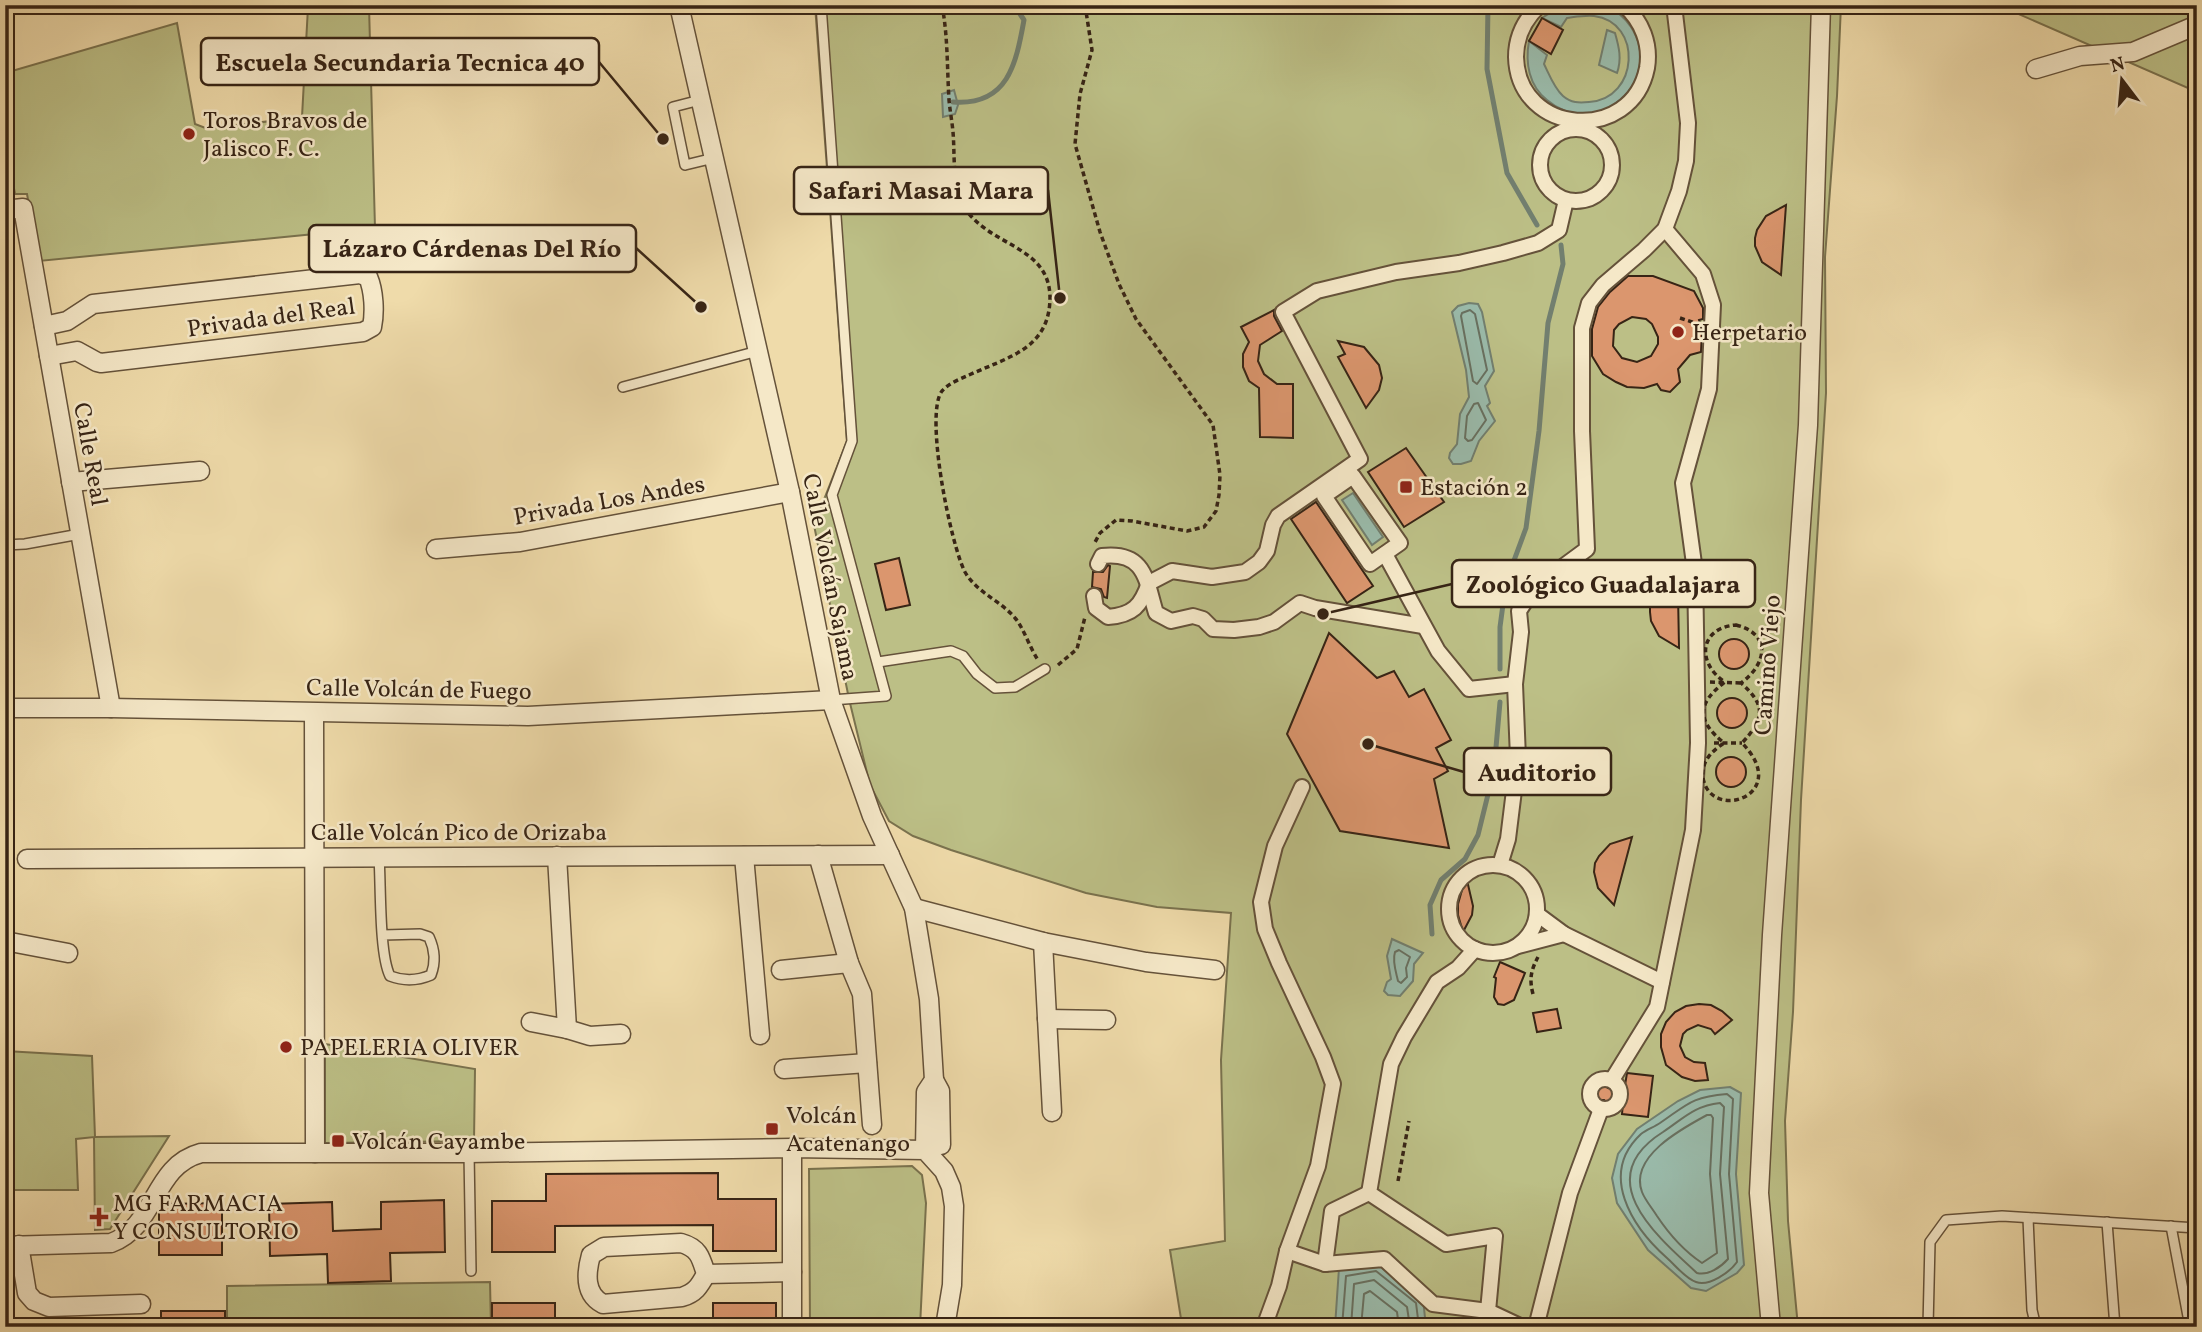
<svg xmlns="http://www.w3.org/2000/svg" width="2202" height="1332" font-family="Vollkorn,serif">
	<rect width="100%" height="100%" fill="#efdbaa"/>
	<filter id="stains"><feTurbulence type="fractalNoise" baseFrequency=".00286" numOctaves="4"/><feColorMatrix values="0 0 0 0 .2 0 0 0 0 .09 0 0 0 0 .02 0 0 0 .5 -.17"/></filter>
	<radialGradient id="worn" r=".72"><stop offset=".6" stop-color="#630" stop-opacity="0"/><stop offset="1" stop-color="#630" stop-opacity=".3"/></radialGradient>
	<g fill="#bcbf86" stroke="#7a724e" stroke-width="2">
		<path d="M815,5H1841L1837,96L1825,257L1826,393L1801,800L1793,1012L1785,1121L1788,1221L1798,1327H1178L1182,1325L1170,1250L1225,1241L1221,1060L1231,913L1157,907L1086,893L951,850L913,836L889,821L870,785L849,699L814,525L847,441Z"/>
		<path d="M1998,5H2197V92Z"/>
		<path d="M369,6L375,228L39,261L27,194H15L5,139V73L177,23L195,124L208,129L302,117L308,7Z"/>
		<path d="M325,1044L475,1069L474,1141L325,1143Z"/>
		<path d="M5,1051L92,1056L95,1137L169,1136L110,1229L95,1230L94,1137L76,1139L78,1190H6L5,1197Z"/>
		<path d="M912,1166L922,1175L926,1203L920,1327H810L809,1169Z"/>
		<path d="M490,1282L491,1327H227V1286Z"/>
	</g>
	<g fill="#9abbab" stroke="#727f6f" stroke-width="2">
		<path d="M1563,5C1576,5 1594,2 1606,6C1616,10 1625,18 1631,27C1666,81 1596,142 1547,100C1529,86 1525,63 1529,41L1547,55L1544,64C1549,74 1554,88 1563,96C1571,103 1579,103 1589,102C1639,99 1643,22 1594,16C1585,15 1575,17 1567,18L1561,27L1542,18Z"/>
		<path d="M1607,30L1615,33C1619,47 1622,59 1617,73L1599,65Z"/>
		<path d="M954,90L958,105L955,114L943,117L942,94Z"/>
		<path d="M1469,303L1478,304L1482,312L1494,371L1485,386L1490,403L1487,406L1495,421L1479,441L1471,461L1461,464H1453L1449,458L1450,453L1457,444L1460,414L1469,397L1466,370L1452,312L1458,306Z"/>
		<path d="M1353,493L1383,537L1372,545L1342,500Z"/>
		<path d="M1392,939L1423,953L1414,964L1413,981L1400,996L1388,995L1384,991L1387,982L1391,979L1387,956Z"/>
		<path d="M1730,1087L1741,1093L1736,1174L1744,1265L1737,1273L1706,1291L1691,1288L1648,1250L1617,1203L1612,1178L1618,1154L1637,1129L1678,1101L1700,1090Z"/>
		<path d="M1380,1264L1423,1299L1426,1327H1335L1339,1268Z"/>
	</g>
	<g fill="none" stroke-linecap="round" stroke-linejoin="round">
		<g stroke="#687060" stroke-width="2">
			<path d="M1470,310L1475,314L1487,370L1477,384L1473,381L1461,316L1462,313Z"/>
			<path d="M1478,403L1486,420L1472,440L1468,441L1465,438L1467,416L1474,404Z"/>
			<path d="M1399,950L1410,957L1406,968L1407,977L1401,983L1398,981C1396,972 1392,961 1395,952Z"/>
			<path d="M1727,1094L1733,1099L1729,1174L1737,1262C1730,1272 1709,1287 1696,1282C1686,1279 1675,1265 1667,1258C1632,1227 1598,1174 1641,1134C1646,1130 1654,1127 1660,1123C1688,1104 1691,1097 1727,1094Z"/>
			<path d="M1720,1103L1724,1107L1720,1174L1728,1259C1721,1267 1708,1276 1697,1273C1654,1234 1590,1178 1663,1132C1684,1118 1694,1106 1720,1103Z"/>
			<path d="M1707,1115H1711L1713,1118L1710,1174L1717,1253L1702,1263C1684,1251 1669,1234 1657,1216C1652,1208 1645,1200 1642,1192C1629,1157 1681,1129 1707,1115Z"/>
			<path d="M1342,1327L1346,1276L1376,1271L1416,1303L1419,1327"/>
			<path d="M1351,1327L1354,1284L1374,1280L1407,1307L1410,1327"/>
			<path d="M1361,1327L1364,1294L1370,1291L1397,1312L1399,1327"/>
		</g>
		<g stroke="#727f6f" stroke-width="5">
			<path d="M1488,5L1487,69L1507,173L1537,225"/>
			<path d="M953,102C1008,106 1016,64 1024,20L1014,5"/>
			<path d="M1500,669V627L1506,582L1526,528L1539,431L1548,323L1563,264L1561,245"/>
			<path d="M1432,934L1430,905L1441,880L1465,859L1478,835L1494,770L1500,702"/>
		</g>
	</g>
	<g fill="#db966e" stroke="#372415" stroke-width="2" fill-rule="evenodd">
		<path d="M1542,18L1563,30L1551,54L1529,41Z"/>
		<path d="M1786,205L1781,275L1762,262L1755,246V238L1757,230L1766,216Z"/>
		<path d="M1628,276H1653L1694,291L1703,308V319L1699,320L1702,331L1701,352L1690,355L1678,369L1680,382L1670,392L1661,390L1657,384L1644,388L1627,387L1616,382L1603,374L1592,356V329L1598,307L1610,292ZM1632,317L1646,319L1652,324L1658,337V344L1651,356L1637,362L1622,358L1613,346L1614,330L1619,324Z"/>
		<path d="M1274,310V316L1282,331L1260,345L1258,361L1264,374L1277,384H1293V438L1260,437L1259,388L1249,381L1243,367V354L1249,342L1241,327Z"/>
		<path d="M1338,341L1364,347L1379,365L1382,378L1379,390L1366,408L1338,357L1345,354Z"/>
		<path d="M1406,448L1444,502L1404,527L1368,472Z"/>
		<path d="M1316,502L1373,586L1347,603L1291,519Z"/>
		<path d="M899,558L910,605L886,610L875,564Z"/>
		<path d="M1108,565L1110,566L1107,598L1104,597L1101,589L1092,587L1093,572H1103Z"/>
		<path d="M1677,577L1678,593L1679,648L1659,636L1651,621L1650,612V604L1658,590Z"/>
		<path d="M1329,633L1377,678L1394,671L1409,697L1424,689L1451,740L1436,748L1448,771L1434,779L1449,848L1340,831L1287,734Z"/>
		<circle cx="1734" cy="654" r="15"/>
		<circle cx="1732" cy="713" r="15"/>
		<circle cx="1731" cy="772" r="15"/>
		<path d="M1632,837L1614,905L1598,888L1594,872L1595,863L1599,856L1610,844Z"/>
		<path d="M1466,876L1473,906L1472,915L1463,932L1458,915V904Z"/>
		<path d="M1500,962L1525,973L1514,1000L1504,1005L1498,1004L1494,997L1496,978L1494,977Z"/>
		<path d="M1699,1004L1711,1005L1722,1011L1732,1020L1715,1034L1711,1029L1698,1025L1687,1030L1683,1034L1680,1046L1685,1057L1694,1062L1705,1063L1708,1080L1695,1081L1682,1077L1666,1065L1661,1047V1034L1666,1022L1675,1012L1686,1006Z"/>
		<path d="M1557,1009L1561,1028L1537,1032L1533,1013Z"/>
		<path d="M1627,1073L1653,1076L1648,1117L1622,1114L1623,1103L1609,1104L1604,1100H1596V1091L1603,1084L1608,1088L1624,1091Z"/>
		<path d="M718,1173V1199H776V1251H713V1225L555,1226V1252H492V1201H546V1174Z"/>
		<path d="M444,1200L445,1252L390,1253L391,1281L328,1283L327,1254L270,1256L269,1204L332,1202L333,1231L381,1229V1202Z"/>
		<path d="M222,1203V1255H159V1213L164,1204Z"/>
		<rect x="492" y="1303" width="63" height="24"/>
		<rect x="713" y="1303" width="63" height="24"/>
		<rect x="161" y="1311" width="64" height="16"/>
	</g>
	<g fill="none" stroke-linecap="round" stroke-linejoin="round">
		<defs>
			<g id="service">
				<path d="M821,5L852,441L832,495L886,696L831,700"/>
				<path d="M700,100L673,107L685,165L714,158"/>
				<path d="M623,387L758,351"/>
				<path d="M5,545L25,544L80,534"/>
				<path d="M878,662L951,651L963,656L977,674L995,688L1015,687L1045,669"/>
				<path d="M379,857C381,885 379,954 390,976C403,981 417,981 431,975C436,962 435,950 429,937L420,934L383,935"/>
				<path d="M469,1153L471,1271"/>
				<path d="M2028,1218L2032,1310L2036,1327"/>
				<path d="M2107,1222L2115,1327"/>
				<path d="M2171,1226L2190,1327"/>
				<path d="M1928,1327L1930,1242L1946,1220L2002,1216L2197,1228"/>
			</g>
			<g id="pedestrian">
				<path d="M1540,5C1525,19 1516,37 1516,57C1518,136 1632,144 1647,68C1651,44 1642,21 1624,5"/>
				<circle cx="1576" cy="165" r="36"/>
				<path d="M1353,476L1400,543L1370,564L1324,496Z"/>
				<path d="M1385,554L1438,651L1469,689L1515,684"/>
				<path d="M1098,564L1102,556C1146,551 1146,581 1156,613L1171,621L1193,616L1203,619L1213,629L1234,630L1259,627L1274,622L1300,603L1315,608L1423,626"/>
				<path d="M1094,596L1096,608L1108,617C1133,615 1141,606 1149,583L1172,571L1212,577L1245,572L1259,562L1267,551L1273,525L1278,516L1360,459L1283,312L1317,291L1396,272L1459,263L1503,253L1538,243L1559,230L1566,200"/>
				<path d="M1500,865L1508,839L1518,758L1515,684L1521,632L1519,611L1534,588L1587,549L1582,431V328L1589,303L1603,285L1644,250L1665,229L1679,191L1686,161L1688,123L1674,5"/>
				<circle cx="1493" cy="909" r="44"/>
				<path d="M1537,914L1564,934L1662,982"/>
				<path d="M1518,946L1564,934"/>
				<path d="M1475,949L1458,968L1437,982L1404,1037L1391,1064L1369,1193L1446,1244L1495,1236L1488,1311L1522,1327"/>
				<circle cx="1605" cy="1094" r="15"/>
				<path d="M1612,1080L1657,1007L1693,830L1698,743L1695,571L1683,483L1709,389L1713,305L1703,274L1665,229"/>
				<path d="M1287,1251L1325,1264L1384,1259L1433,1304L1488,1311"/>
				<path d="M1325,1264L1332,1211L1369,1193"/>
				<path d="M1264,1327L1279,1286L1287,1251L1318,1166L1333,1084L1323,1057L1279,963L1265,929L1261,902L1275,846L1302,787"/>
				<path d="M1536,1327L1570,1193L1601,1109"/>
			</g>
			<g id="minor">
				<path d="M679,5L790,492L831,700L872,816L914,908L929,999L934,1080L926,1092L925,1150"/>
				<path d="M2036,69L2080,56L2133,52L2197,25"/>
				<path d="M5,210L23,208L111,708"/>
				<path d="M44,326L67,321L93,304L360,274L368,277C374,291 375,312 372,327L363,332L101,363L97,362L77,351L49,356"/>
				<path d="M71,482L200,471"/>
				<path d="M436,549L520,542L790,492"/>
				<path d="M5,708H111L528,716L831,700"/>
				<path d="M314,713L315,1153"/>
				<path d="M818,855L849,963L862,994L872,1125"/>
				<path d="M744,856L760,1035"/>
				<path d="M27,859L890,855"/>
				<path d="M914,908L1043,942L1146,962L1215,970"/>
				<path d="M5,941L68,953"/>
				<path d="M1043,942L1052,1112"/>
				<path d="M781,970L849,963"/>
				<path d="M1047,1019L1106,1020"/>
				<path d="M531,1022L567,1029L557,856"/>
				<path d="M567,1029L590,1036L621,1034"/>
				<path d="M784,1069L867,1063"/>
				<path d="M934,1080L940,1091L941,1145"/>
				<path d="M792,1148V1327"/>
				<path d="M681,1243C699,1248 701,1258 706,1274C699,1287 695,1293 682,1297L603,1304C584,1294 586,1273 591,1255L604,1247Z"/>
				<path d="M19,1245L27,1293L34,1301L49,1307L141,1304"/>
				<path d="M5,1246L111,1243C157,1226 152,1166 201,1153H469L792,1148L925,1150L944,1171L951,1187L954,1206L952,1285L945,1327"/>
				<path d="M706,1274L792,1272"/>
				<path d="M1771,1327L1759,1193L1772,935L1808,425L1821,5"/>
			</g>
		</defs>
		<use href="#service" stroke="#65523a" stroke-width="12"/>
		<use href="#pedestrian" stroke="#65523a" stroke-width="18"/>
		<use href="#minor" stroke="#65523a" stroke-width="21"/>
		<g stroke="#372415" stroke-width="3.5" stroke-dasharray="5 3.5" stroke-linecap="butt">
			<path d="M942,5C948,37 947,68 949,100C950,111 952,121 953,132C955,155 952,184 963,205C987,247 1049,244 1050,297C1050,349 1008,357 969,375C960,379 949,383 942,391C924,414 951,546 965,572C977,593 1000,600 1015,618C1023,627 1030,648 1038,660"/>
			<path d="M1085,5L1092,50L1080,94L1075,144L1100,232L1119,284L1136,319L1213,425L1220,475L1219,495L1216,511L1204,527L1187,531L1132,521L1116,520L1100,533L1094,544"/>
			<path d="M1680,318L1698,324"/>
			<path d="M1736,625C1772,634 1767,664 1741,683C1767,706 1764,719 1742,743C1793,795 1711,823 1703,778C1701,761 1712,751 1724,743C1697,721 1696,704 1725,682C1697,664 1698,628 1736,625Z"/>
			<path d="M1058,665L1077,649L1085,617"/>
			<path d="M1710,682L1741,683"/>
			<path d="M1714,743H1742"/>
			<path d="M1533,994C1529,979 1531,970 1538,957"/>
			<path d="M1398,1181L1409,1121"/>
		</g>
		<use href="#service" stroke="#f5e8c8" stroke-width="9"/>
		<use href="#pedestrian" stroke="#f5e8c8" stroke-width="14"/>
		<use href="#minor" stroke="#f5e8c8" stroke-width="18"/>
	</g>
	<g fill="#8f2418" stroke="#f5e8c8" stroke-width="2.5">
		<circle cx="189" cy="134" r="7"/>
		<circle cx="1678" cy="332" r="7"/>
		<rect x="1399" y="480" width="14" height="14" rx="3.5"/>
		<circle cx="286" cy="1047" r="7"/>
		<rect x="765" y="1122" width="14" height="14" rx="3.5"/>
		<rect x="331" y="1134" width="14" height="14" rx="3.5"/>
		<path d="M95.5 1206.5h7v7h7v7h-7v7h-7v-7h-7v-7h7z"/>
	</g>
	<g text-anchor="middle" stroke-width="5" stroke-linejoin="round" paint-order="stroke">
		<g font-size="24" fill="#372415" stroke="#f5e8c8" text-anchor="start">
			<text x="203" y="128">Toros Bravos de<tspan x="203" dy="28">Jalisco F. C.</tspan></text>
			<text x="1692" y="340">Herpetario</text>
			<text x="1420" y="495">Estación 2</text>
			<text x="300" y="1055">PAPELERIA OLIVER</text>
			<text x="786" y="1123">Volcán<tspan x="786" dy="28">Acatenango</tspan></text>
			<text x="352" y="1149">Volcán Cayambe</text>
			<text x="113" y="1211">MG FARMACIA<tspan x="113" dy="28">Y CONSULTORIO</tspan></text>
		</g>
		<g font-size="24" fill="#372415" stroke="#f5e8c8">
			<text transform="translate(271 317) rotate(-8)" y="8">Privada del Real</text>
			<text transform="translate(91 454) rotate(80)" y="8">Calle Real</text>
			<text transform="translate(609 500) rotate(-10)" y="8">Privada Los Andes</text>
			<text transform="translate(831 577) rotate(79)" y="8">Calle Volcán Sajama</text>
			<text transform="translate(1767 665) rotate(-86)" y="8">Camino Viejo</text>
			<text transform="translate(419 689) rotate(1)" y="8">Calle Volcán de Fuego</text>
			<text x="459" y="840">Calle Volcán Pico de Orizaba</text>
		</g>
	</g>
	<path fill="none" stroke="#372415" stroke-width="2.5" d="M663 139L599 62M1060 298L1048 190M701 307L636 248M1323 614L1452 584M1368 744L1464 772"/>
	<g fill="#372415" stroke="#f5e8c8" stroke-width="2.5">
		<circle cx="663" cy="139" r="7"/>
		<circle cx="1060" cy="298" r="7"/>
		<circle cx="701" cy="307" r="7"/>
		<circle cx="1323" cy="614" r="7"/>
		<circle cx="1368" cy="744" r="7"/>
	</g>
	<g fill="#f5e8c8" stroke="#372415" stroke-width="2.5">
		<rect x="201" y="38" width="398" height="47" rx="7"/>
		<rect x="794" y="167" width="254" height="47" rx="7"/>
		<rect x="309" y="225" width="327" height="47" rx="7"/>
		<rect x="1452" y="560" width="303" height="47" rx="7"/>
		<rect x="1464" y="748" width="147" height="47" rx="7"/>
	</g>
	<g font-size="26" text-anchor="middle" font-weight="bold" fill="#372415">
		<text x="400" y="71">Escuela Secundaria Tecnica 40</text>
		<text x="921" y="199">Safari Masai Mara</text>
		<text x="472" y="257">Lázaro Cárdenas Del Río</text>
		<text x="1603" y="593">Zoológico Guadalajara</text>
		<text x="1537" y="781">Auditorio</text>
	</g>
	<rect width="2202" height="1332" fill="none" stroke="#efdbaa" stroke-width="28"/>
	<rect x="7" y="7" width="2188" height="1318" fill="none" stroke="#372415" stroke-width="3.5"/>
	<rect x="14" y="14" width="2174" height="1304" fill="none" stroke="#372415" stroke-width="2"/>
	<g transform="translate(2122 80) rotate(344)" stroke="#f5e8c8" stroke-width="5" paint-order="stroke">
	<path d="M0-5L12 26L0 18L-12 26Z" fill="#372415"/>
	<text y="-10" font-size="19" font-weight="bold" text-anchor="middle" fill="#372415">N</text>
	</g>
	<rect width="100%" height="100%" filter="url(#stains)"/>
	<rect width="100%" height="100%" fill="url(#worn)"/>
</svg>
